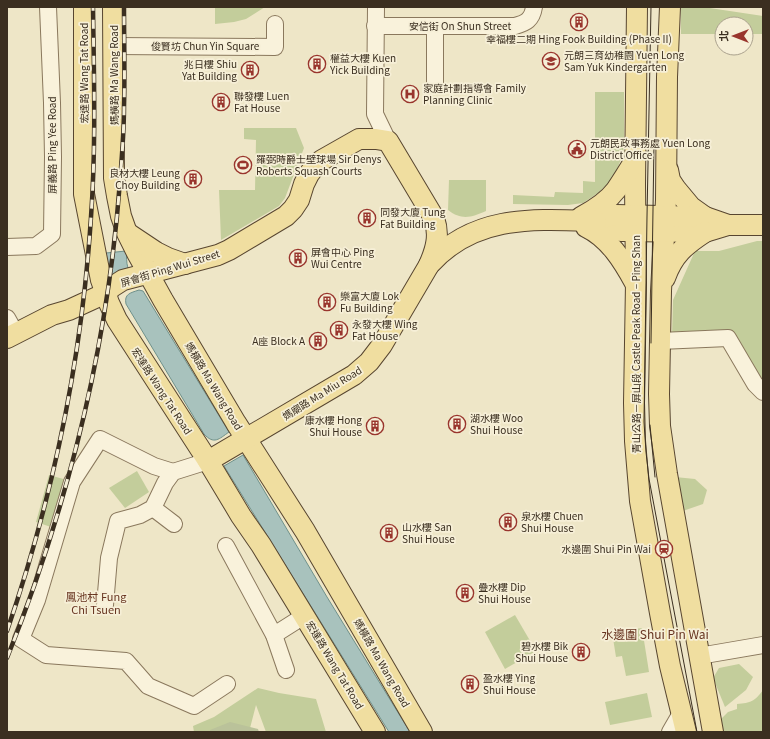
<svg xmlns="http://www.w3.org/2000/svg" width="770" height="739" font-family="Georgia,'Noto Sans TC',serif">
	<rect width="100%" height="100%" fill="#eee6c7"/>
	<g fill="#c3cd9b">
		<path d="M215,7H265L246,19L234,22L215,24Z"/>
		<path d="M681,7H703L763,16V34H746V24H722V34H681Z"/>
		<path d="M595,92H624V147L622,156L617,170L609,183L598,193L583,203L568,205L513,204V195L554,197L555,192L583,193V181L595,182Z"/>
		<path d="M244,128H296L304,148L285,198L279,206L221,240L219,190H255L256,140L244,139Z"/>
		<path d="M449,180H486V211C472,217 462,221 448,210Z"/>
		<path d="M757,241H763V388L725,335L672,336L673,300L695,251H719Z"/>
		<path d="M137,471L149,492L125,508L109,488Z"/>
		<path d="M49,475L67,480L54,528L36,522Z"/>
		<path d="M675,477L695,479L707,490L703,504L680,512Z"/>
		<path d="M515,615L536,651L505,669L485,632Z"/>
		<path d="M642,628L649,672L626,676L622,656L616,657L612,632Z"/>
		<path d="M739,664L753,677L746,690L725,707L713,678L719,668Z"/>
		<path d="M258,688L279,693L316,699L326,732H266L256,705L249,732H194L193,726L214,717Z"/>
		<path d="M763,690V732H719L717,723L728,712L737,709V704C751,703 755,701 763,690Z"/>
		<path d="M647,693L652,717L610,725L605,702Z"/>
	</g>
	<path fill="#bac29a" d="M230,722L258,729L259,732H210V730Z"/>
	<g fill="#a8c2bd" stroke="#6f918b">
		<path d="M126,251C127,257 126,262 128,268L111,277L109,272L106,253Z"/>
		<path d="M139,290L143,291L229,432C219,439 214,445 204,434L126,304C124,294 130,293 139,290Z"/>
		<path d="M243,455L327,597L410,732H389L224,466Z"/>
	</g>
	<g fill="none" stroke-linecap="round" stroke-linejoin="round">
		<defs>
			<g id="minor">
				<path d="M376,7L375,114L388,141"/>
				<path d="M375,26H515C526,23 532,20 534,7"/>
				<path d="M114,46L275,47V24"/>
				<path d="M435,83V26"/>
				<path d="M7,247L36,246L52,234L53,157L52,103L48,7"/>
				<path d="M7,318L16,334"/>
				<path d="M660,341L728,338L755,384L763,392"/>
				<path d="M173,472L154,466L100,439L72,482L37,600L21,639L46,655L126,661L148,686L194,706L227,684"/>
				<path d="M153,508L174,524"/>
				<path d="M226,546L274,635L286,670"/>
				<path d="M105,605L109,558L118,521L140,515L153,508L165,483L173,472L208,461"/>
				<path d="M274,635L304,616"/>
				<path d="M699,656L763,645"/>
				<path d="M670,732L681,713"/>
			</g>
			<g id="major">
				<path d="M84,7V194L101,280L109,303L117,320L208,461L241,516L261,545L375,732"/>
				<path d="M113,7L114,178L117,196L121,216L127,233L138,255L163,300L236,423L305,531L422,732"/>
				<path d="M637,7L635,184L636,283L634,403L635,441L640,501L660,613L670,666L686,732"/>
				<path d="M670,7L667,77L666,200L661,291L660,341L659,394L660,426L667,474L713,732"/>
				<path d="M668,170L670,180L676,189L691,207L705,217"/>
				<path d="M581,217C594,210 607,202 616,190C623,180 629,170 635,160"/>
				<path d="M596,221L605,229L622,231L705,232L728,225H763"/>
				<path d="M596,221C603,217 608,216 616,215L705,217L728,225"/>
				<path d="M586,227C609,238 623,261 635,283"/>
				<path d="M129,234L156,252L168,258L185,264"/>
				<path d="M665,278C673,255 685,245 705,232"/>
				<path d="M7,338L52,315L69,310L106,293L112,287L123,280L218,255L229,250L286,216L293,209L299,200L304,184L309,174L316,165L322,160L359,139H376L388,141L434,218C440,235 436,249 429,265"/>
				<path d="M208,461L354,375L369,362L382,345L429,265C474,214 535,219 596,221"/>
			</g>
		</defs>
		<use href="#minor" stroke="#8a785d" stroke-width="18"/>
		<use href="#major" stroke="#584630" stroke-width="22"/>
		<use href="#minor" stroke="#f9f2db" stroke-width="16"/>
		<use href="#major" stroke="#f0dea0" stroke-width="20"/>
		<g stroke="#3b2f20" stroke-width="1">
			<path d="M651,7L647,216L644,422L646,452L649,479L697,732"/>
			<path d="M651,343L654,143"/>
			<path d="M650,425L655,477"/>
		</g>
		<defs>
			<g id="rail">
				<path d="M7,631C53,497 82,358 91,217C96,147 94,77 93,7"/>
				<path d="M7,658C68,506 108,344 120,181C122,156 124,132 124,107C125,74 124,40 124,7"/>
			</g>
		</defs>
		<use href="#rail" stroke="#3b2f20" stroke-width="4.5"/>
		<use href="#rail" stroke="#f6efd7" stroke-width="3" stroke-dasharray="9" stroke-linecap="butt"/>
	</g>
	<defs>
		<symbol id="building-ring" viewBox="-11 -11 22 22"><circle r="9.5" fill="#f6efd7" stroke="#99352d" stroke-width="1.5"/><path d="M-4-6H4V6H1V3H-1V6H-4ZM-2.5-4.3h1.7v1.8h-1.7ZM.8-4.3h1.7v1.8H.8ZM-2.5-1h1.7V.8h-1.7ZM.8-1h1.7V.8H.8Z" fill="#99352d"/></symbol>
		<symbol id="school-ring" viewBox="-11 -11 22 22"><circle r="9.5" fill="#f6efd7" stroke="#99352d" stroke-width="1.5"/><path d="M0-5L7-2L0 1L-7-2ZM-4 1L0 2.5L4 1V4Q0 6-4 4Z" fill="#99352d"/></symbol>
		<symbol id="hospital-ring" viewBox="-11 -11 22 22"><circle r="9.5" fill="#f6efd7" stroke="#99352d" stroke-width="1.5"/><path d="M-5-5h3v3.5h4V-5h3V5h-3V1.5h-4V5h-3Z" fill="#99352d"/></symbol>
		<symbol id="civic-ring" viewBox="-11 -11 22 22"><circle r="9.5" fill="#f6efd7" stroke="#99352d" stroke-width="1.5"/><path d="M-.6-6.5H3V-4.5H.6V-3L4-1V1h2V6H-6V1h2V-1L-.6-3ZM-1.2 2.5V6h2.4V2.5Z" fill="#99352d"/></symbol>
		<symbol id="stadium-ring" viewBox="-11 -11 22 22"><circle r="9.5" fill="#f6efd7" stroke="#99352d" stroke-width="1.5"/><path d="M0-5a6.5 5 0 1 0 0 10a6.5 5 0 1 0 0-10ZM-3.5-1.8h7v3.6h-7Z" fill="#99352d"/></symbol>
		<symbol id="station-ring" viewBox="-11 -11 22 22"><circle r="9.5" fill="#f6efd7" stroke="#99352d" stroke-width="1.5"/><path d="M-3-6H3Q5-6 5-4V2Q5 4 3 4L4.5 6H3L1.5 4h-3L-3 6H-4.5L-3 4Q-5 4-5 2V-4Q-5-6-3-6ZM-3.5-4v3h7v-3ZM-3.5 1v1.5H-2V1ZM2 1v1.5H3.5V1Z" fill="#99352d"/></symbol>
	</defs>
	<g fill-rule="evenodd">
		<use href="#building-ring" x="569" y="12" width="20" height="20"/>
		<use href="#school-ring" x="541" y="51" width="20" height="20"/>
		<use href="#building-ring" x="307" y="54" width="20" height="20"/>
		<use href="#building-ring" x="240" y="60" width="20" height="20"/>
		<use href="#hospital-ring" x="400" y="84" width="20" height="20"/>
		<use href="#building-ring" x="211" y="92" width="20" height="20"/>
		<use href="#civic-ring" x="567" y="139" width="20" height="20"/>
		<use href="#stadium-ring" x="233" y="155" width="20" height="20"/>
		<use href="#building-ring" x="183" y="169" width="20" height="20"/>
		<use href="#building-ring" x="357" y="208" width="20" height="20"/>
		<use href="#building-ring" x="288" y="248" width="20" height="20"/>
		<use href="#building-ring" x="317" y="292" width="20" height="20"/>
		<use href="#building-ring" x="329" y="320" width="20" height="20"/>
		<use href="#building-ring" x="308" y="331" width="20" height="20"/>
		<use href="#building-ring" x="447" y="414" width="20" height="20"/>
		<use href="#building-ring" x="365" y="416" width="20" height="20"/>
		<use href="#building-ring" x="498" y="512" width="20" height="20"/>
		<use href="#building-ring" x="379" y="523" width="20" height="20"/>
		<use href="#station-ring" x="654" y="539" width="20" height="20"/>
		<use href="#building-ring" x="455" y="583" width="20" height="20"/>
		<use href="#building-ring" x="571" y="642" width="20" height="20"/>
		<use href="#building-ring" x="460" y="674" width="20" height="20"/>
	</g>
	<g text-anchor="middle" stroke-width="3.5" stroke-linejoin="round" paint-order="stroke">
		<g font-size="10" fill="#3b2f20" stroke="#f6efd7">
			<text x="460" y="30">安信街 On Shun Street</text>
			<text x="205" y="50">俊賢坊 Chun Yin Square</text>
			<text transform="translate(84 73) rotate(-90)" y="4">宏達路 Wang Tat Road</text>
			<text transform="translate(114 75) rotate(-90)" y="4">媽橫路 Ma Wang Road</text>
			<text transform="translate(52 145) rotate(-90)" y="4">屏義路 Ping Yee Road</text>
			<text transform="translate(170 268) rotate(-17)" y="4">屏會街 Ping Wui Street</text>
			<text transform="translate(636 344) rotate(-90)" y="4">青山公路－屏山段 Castle Peak Road – Ping Shan</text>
			<text transform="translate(214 386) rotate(59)" y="4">媽橫路 Ma Wang Road</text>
			<text transform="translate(162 391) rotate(57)" y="4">宏達路 Wang Tat Road</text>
			<text transform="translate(322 393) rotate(-32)" y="4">媽廟路 Ma Miu Road</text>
			<text transform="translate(382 663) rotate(60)" y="4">媽橫路 Ma Wang Road</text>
			<text transform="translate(335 665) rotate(59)" y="4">宏達路 Wang Tat Road</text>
		</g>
		<g font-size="10" fill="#3b2f20" stroke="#f6efd7" text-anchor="start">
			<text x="579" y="43" text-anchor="middle">幸福樓二期 Hing Fook Building (Phase II)</text>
			<text x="564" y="59">元朗三育幼稚園 Yuen Long<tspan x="564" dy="12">Sam Yuk Kindergarten</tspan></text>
			<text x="330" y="62">權益大樓 Kuen<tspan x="330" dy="12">Yick Building</tspan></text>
			<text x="237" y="68" text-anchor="end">兆日樓 Shiu<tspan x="237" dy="12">Yat Building</tspan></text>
			<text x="423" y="92">家庭計劃指導會 Family<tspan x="423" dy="12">Planning Clinic</tspan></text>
			<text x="234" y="100">聯發樓 Luen<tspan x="234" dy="12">Fat House</tspan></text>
			<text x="590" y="147">元朗民政事務處 Yuen Long<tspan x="590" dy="12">District Office</tspan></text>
			<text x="256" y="163">羅弼時爵士壁球場 Sir Denys<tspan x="256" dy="12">Roberts Squash Courts</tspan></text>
			<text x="180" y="177" text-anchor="end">良材大樓 Leung<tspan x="180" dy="12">Choy Building</tspan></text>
			<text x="380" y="216">同發大廈 Tung<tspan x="380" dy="12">Fat Building</tspan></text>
			<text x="311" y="256">屏會中心 Ping<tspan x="311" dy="12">Wui Centre</tspan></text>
			<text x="340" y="300">樂富大廈 Lok<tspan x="340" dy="12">Fu Building</tspan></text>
			<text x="352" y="328">永發大樓 Wing<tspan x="352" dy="12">Fat House</tspan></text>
			<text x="305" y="345" text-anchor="end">A座 Block A</text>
			<text x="470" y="422">湖水樓 Woo<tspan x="470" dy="12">Shui House</tspan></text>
			<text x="362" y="424" text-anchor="end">康水樓 Hong<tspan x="362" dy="12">Shui House</tspan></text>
			<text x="521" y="520">泉水樓 Chuen<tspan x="521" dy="12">Shui House</tspan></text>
			<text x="402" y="531">山水樓 San<tspan x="402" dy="12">Shui House</tspan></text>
			<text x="651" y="553" text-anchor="end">水邊圍 Shui Pin Wai</text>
			<text x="478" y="591">疊水樓 Dip<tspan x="478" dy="12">Shui House</tspan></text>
			<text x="568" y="650" text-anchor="end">碧水樓 Bik<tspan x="568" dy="12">Shui House</tspan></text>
			<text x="483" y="682">盈水樓 Ying<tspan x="483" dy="12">Shui House</tspan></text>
		</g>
		<g font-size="11" fill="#673420" stroke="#f6efd7">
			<text x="96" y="601">鳳池村 Fung<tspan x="96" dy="13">Chi Tsuen</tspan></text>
		</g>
		<g font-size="12" fill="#673420" stroke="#f6efd7">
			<text x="655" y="639">水邊圍 Shui Pin Wai</text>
		</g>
	</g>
	<rect width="770" height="739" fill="none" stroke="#3b2f20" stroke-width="16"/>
	<g transform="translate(734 36) rotate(270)"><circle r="19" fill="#f6efd7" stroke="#aba28e"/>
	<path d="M0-3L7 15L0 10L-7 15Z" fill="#99352d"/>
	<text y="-6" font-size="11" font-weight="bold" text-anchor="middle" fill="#3b2f20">北</text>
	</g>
</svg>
